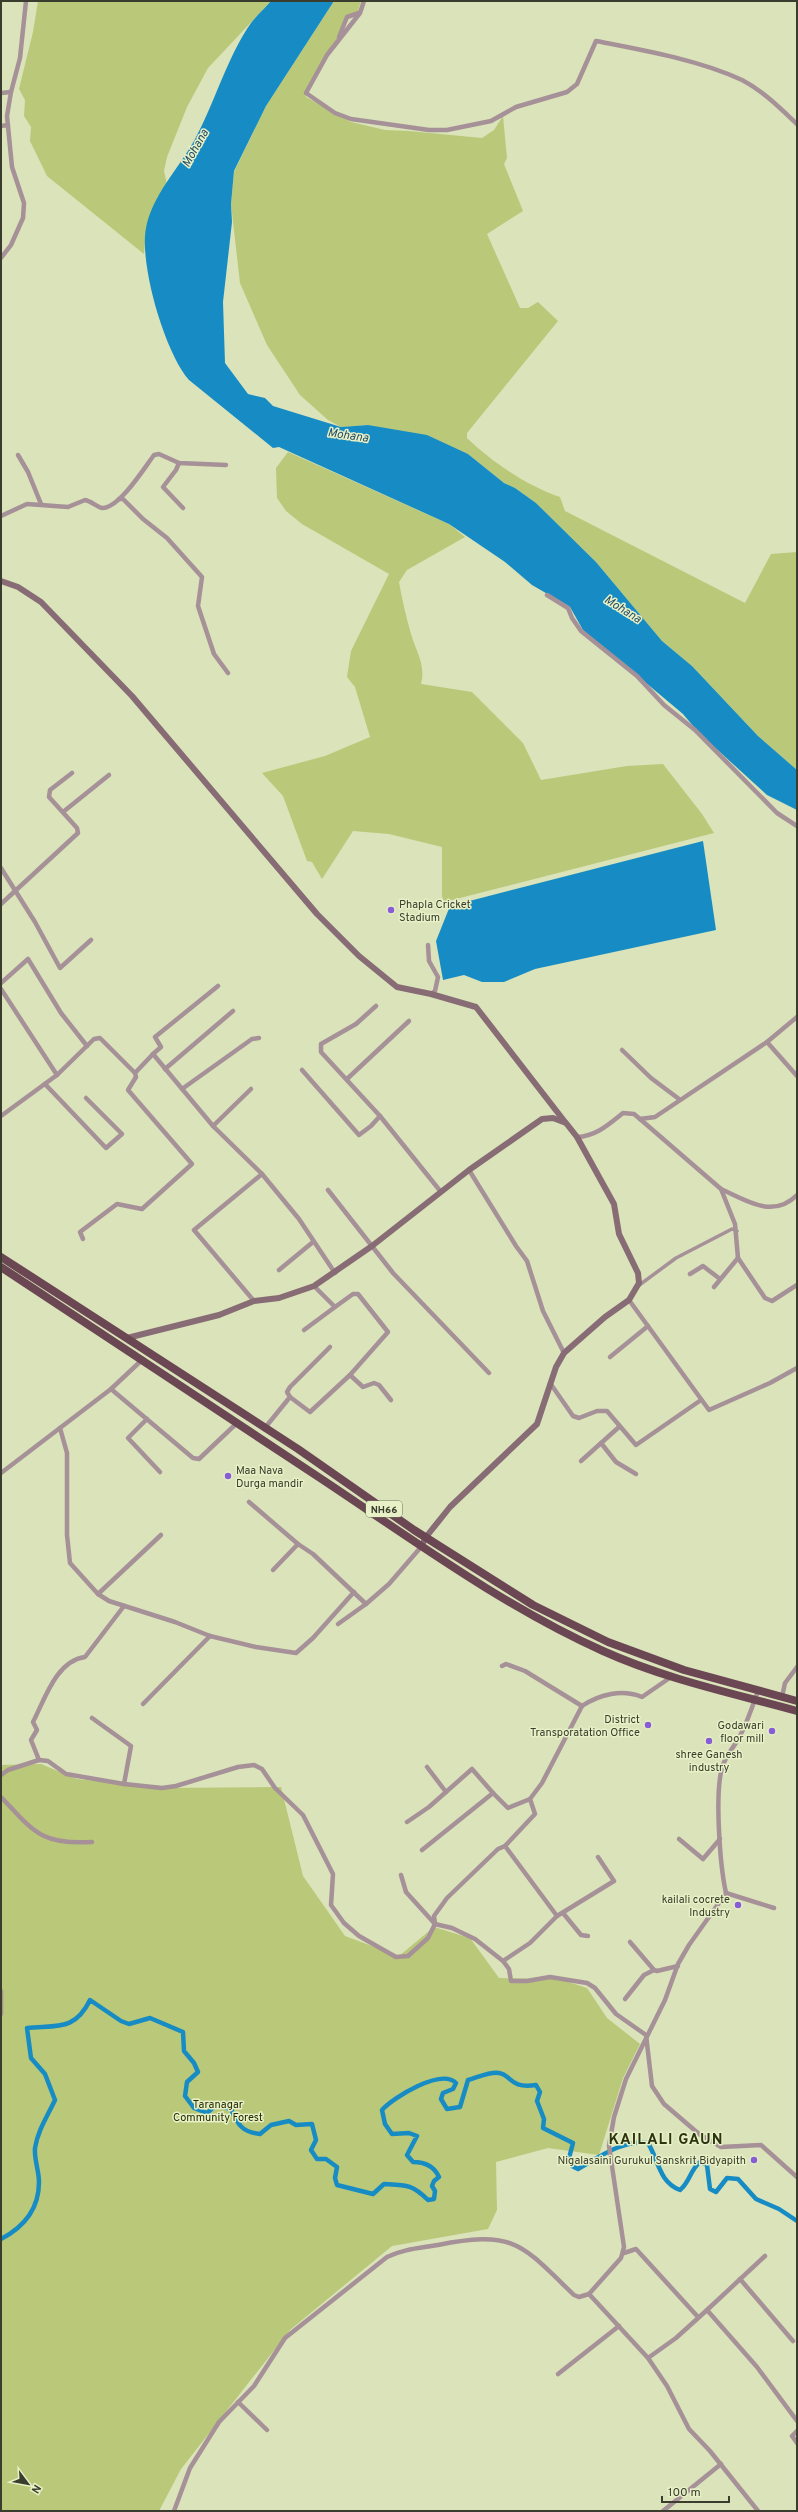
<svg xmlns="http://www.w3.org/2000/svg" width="798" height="2512" font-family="Overpass,sans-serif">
	<rect width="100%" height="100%" fill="#dae3b9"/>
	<g fill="#bac879">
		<path d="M38,1H271L208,68L187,107L167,157L164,171L167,185C152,208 146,227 144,254L47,176L30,141L31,127L24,116L25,100L19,89L33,32Z"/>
		<path d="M334,1H361L358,11L346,18L337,40L305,92L306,97L351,122L385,130L409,131L482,138L494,130L503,116L507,158L504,164L523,211L487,234L520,308H528L538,302L558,321L467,433V438C492,462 527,486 560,497L565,511L745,603L771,554L797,552V770L758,736L692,666L662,641L596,562L536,503L515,488L504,483L468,454L368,425L341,427L328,420L300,395L267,345L240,283L231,204L234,172L266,106Z"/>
		<path d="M288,452L449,524L465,537L407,570L399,582C402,599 406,617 411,634C416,652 426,664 421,684L472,692L523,743L541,780L627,766L663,764L702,814L714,833L444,902L442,896V847L389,834L353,831L322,879L312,862L307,861L283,796L262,773L325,756L370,737L355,687L347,677L351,651L389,574L302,524L286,511L277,498L276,468Z"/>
		<path d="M41,1764L77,1779L164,1788L281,1787L303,1876L345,1936L399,1956L434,1927L470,1938L499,1978L559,1979L587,1988L607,2018L640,2044L623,2078L599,2155L548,2148L496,2162L497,2210L488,2229L392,2246L290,2330L181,2469L159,2511H1V2017L3,1997L1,1988V1765Z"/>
	</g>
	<g fill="#178cc4">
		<path d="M271,1H334L266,106L234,171L231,204L232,222L223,302L225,363L248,394L265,398L273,406L341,427L368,425L427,435L468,454L504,483L515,488L536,503L596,562L662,641L692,666L758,736L797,770V810L767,795L699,733L683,714L583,630L570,607L532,585L505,562L449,524L279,447L273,448L189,380C165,353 139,264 146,228C152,196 178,169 194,141C215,103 226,59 251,23C257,15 265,8 271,1Z"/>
		<path d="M703,841L716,930L535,969L504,982H482L464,975L443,980L436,941L450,906Z"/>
	</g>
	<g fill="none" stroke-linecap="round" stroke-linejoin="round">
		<path stroke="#178cc4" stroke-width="4.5" d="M1,2239C24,2227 39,2209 39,2182C39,2171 34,2159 35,2148C38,2130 47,2117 55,2100L45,2074L31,2058L27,2028C57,2025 75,2031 90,2000L121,2021L129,2024L150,2018L183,2032L184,2051L194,2063L198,2072L187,2082L185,2096L194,2108L207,2113L216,2105L231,2109C238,2125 242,2132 260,2134L271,2125L289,2121L296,2125L312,2124L316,2140L311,2150L317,2159H326L337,2167L335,2178L337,2185L373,2194L384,2184C406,2185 412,2184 428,2200L434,2199L435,2191L432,2186L434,2181L439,2177C434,2166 425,2162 413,2162L407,2155L417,2136L409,2133L392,2134L385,2124L382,2110C394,2097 441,2068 456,2083L453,2089L443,2093L441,2099L447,2109L460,2107L468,2080C477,2078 490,2071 499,2073C512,2075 509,2089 536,2085L540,2092L537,2101L544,2119L543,2128L573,2143L569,2158L572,2166L578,2169C599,2157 624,2139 648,2143C659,2161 659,2182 680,2190C690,2182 690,2170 700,2162L707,2165L710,2189L716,2192L727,2178L738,2179L756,2199L779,2209L797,2221"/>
		<path stroke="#a59197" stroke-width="3.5" d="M638,1286L676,1258L732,1229L737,1231"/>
		<g stroke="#a59197" stroke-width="4.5">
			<path d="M364,1L360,13L327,55L306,93L335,113L351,119L429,130H447L491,121L516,107L567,92L577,84L596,41C643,50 699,60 742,80C763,91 780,108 797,124"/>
			<path d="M339,37L347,17L359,13"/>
			<path d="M1,93L11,92"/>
			<path d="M1,126L8,125"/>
			<path d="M1,258L11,245L23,218L24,203L12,167L7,116L11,92L20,58L26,1"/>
			<path d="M18,455L28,472L41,504"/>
			<path d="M179,463L176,470L163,487L183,508"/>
			<path d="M119,499H123L143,519L167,538L202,577L198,606L214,654L228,673"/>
			<path d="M1,516L27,504L68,507L85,500C91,501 97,507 102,508C119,509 145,467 154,455L159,454L179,463L226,465"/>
			<path d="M547,595L568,608L572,618L581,631L637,676L664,705L695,730L777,813L797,826"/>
			<path d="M63,812L109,775"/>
			<path d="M1,868L35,922L60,968L91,940"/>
			<path d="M1,904L78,833L77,828L49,797L50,790L72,773"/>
			<path d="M428,945L429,961L438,977L435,991L431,994"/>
			<path d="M1,983L28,959L61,1013L87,1046"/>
			<path d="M1,989L57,1075"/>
			<path d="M376,1006L356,1024L321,1044V1052L380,1116"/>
			<path d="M767,1042L797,1076"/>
			<path d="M622,1050L651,1078L679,1099"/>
			<path d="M153,1054L161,1047L155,1037L218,986"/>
			<path d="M165,1069L233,1011"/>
			<path d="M302,1070L359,1135L371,1126L380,1116L441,1192"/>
			<path d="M347,1079L409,1021"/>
			<path d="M45,1084L106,1148L122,1134L86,1098"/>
			<path d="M182,1089L252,1039L259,1038"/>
			<path d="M1,1116L57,1075L94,1039L100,1038L135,1073L153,1054L213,1126L262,1174L194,1230L254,1301"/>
			<path d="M640,1119L721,1189L735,1224L738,1258L765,1298L772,1301L797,1285"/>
			<path d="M213,1126L251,1089"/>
			<path d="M577,1137C596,1136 608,1125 623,1113L634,1114L640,1119L655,1117L767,1042L797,1017"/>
			<path d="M469,1170L516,1246L527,1261L543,1311L564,1353"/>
			<path d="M262,1174L299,1219L335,1273"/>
			<path d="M721,1189C747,1201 773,1219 797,1195"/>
			<path d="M328,1190L393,1273L489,1373"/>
			<path d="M83,1239L80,1232L117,1204L142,1209L192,1164L128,1090L136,1077L135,1073"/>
			<path d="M279,1270L313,1242"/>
			<path d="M690,1274L703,1266L720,1279"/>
			<path d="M714,1287L738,1258"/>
			<path d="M629,1300L709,1410L770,1383L797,1368"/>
			<path d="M304,1330L335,1307"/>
			<path d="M610,1357L648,1326"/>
			<path d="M350,1375L363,1387L374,1383L379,1385L391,1400"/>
			<path d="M550,1383L573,1416L579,1418L597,1411H607L636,1445L701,1400"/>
			<path d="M111,1389L193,1458L199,1459L237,1423"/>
			<path d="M290,1397L310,1412L350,1375L388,1332L358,1294H353L335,1307L314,1286"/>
			<path d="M147,1419L128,1438L160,1472"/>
			<path d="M60,1428L67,1453V1535L70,1563L98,1594L109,1601L175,1622L210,1636L256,1647L296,1653L313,1638L354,1592"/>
			<path d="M264,1429L290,1397L287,1392L290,1387L330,1347"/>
			<path d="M601,1443L616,1462L636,1474"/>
			<path d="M581,1461L619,1427"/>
			<path d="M1,1473L111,1389L143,1359"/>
			<path d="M249,1502L298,1544"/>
			<path d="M273,1570L298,1544L313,1554L366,1604L389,1584L421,1547"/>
			<path d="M98,1594L161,1535"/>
			<path d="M338,1624L366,1604"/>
			<path d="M502,1666L506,1664L525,1671L582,1706"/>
			<path d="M782,1697L785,1683L797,1667"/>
			<path d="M143,1704L210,1636"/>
			<path d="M92,1718L131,1746L124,1784"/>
			<path d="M39,1760L31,1740L37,1730L33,1722C45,1699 56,1661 85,1657L124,1606"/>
			<path d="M427,1767L446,1792"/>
			<path d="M1,1775L8,1770L39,1760L48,1761L66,1774L124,1784L162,1788L176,1786L238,1767L254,1765L262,1769L275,1788L303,1815L333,1874L331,1905L344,1923L359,1936L396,1957L408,1956L428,1938L435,1924L434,1916L447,1898L498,1849L505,1846L535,1814L530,1799L542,1783L582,1706C600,1694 622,1689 642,1697L671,1677"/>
			<path d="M1,1797C34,1832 41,1845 92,1842"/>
			<path d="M407,1822L429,1807L472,1769L493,1793"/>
			<path d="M679,1839L703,1859L720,1839"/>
			<path d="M505,1846L557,1916"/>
			<path d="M422,1850L493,1793L508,1808L530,1799"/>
			<path d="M401,1875L406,1892L435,1924L452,1928L475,1939L503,1961L509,1969L511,1981H527L550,1977L587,1983L595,1988L616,2014L646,2035L652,2086L664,2104L699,2134L721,2147L761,2145L797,2177"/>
			<path d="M726,1893L774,1908"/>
			<path d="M563,1913L581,1935L588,1936"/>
			<path d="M630,1942L654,1970L657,1971L678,1966"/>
			<path d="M503,1961L530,1943L557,1916L614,1881L598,1857"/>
			<path d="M1,1991V2014"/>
			<path d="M625,1999L644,1975L654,1970"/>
			<path d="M624,2253L636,2249L698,2317"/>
			<path d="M740,2279L793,2341"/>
			<path d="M589,2294L648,2358L667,2386L689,2429L710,2451L758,2511"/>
			<path d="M707,2310L765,2256"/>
			<path d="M648,2358L676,2338L707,2310L757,2367L797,2421"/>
			<path d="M558,2374L619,2326"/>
			<path d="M238,2402L267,2430"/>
			<path d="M797,2431L792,2436L797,2443"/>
			<path d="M174,2511L190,2468L219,2422L254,2386L285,2338L387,2257C403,2249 421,2248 438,2245C515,2230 521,2244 574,2295L579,2297L589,2294L621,2258L624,2247L609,2146L614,2117L626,2079L665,2000L678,1964L689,1945L726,1893C720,1866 714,1789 723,1765C727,1753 736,1745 741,1734C748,1720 753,1705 758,1691"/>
			<path d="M663,2511L721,2464"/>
		</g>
		<g stroke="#886c75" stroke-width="6">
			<path d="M1,581L18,587L41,602L132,696L317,914L359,956L397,987L431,994L476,1007L565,1122"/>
			<path d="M127,1338L219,1315L254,1301L279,1298L314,1286L372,1246L469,1170L542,1119L553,1118L566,1123L577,1137L614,1204L619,1234L638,1273L639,1283L629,1300L605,1317L564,1353L556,1367L537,1424L450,1507L426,1537L421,1547"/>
		</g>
		<g stroke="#6a4753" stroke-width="8">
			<path d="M1,1257L298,1449L414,1530L533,1605L608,1642L684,1670L797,1701"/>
			<path d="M1,1267C107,1338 214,1407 320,1478C412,1539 503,1606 603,1651C665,1679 732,1693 797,1711"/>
		</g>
	</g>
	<g fill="#885cd5" stroke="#e7f0c6" stroke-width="1.5">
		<circle cx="391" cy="910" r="4"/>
		<circle cx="228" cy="1476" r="4"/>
		<circle cx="648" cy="1725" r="4"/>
		<circle cx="772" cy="1731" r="4"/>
		<circle cx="709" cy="1741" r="4"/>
		<circle cx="738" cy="1905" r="4"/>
		<circle cx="754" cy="2160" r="4"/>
	</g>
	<g text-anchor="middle" stroke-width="3" stroke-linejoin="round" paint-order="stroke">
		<rect fill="#e7f0c6" stroke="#6e735b" stroke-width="1" x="366" y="1501" width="36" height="16" rx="3"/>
		<g font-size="10" font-weight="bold" fill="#3a3d2d">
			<text x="384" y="1513">NH66</text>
		</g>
		<g font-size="11" fill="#3a3d2d" stroke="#e7f0c6" text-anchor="end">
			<text x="399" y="908" text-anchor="start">Phapla Cricket<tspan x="399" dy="13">Stadium</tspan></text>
			<text x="236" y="1474" text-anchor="start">Maa Nava<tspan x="236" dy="13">Durga mandir</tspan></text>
			<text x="640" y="1723">District<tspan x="640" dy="13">Transporatation Office</tspan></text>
			<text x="764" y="1729">Godawari<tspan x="764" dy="13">floor mill</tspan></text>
			<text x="709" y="1758" text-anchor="middle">shree Ganesh<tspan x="709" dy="13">industry</tspan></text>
			<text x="730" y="1903">kailali cocrete<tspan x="730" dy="13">Industry</tspan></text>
			<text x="746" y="2164">Nigalasaini Gurukul Sanskrit Bidyapith</text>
		</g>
		<g font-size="11" fill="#272d02" stroke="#e7f0c6">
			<text x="218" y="2108">Taranagar<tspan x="218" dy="13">Community Forest</tspan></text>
		</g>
		<g font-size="12" font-style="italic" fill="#244e67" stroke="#e7f0c6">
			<text transform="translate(195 148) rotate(-61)" y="4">Mohana</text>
			<text transform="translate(348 435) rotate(8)" y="4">Mohana</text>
			<text transform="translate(623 609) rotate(32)" y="4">Mohana</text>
		</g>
		<g font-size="15" font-weight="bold" letter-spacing="1" fill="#2f3410" stroke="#e7f0c6">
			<text x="666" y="2144">KAILALI GAUN</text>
		</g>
	</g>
	<rect width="798" height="2512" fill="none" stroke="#3a3d2d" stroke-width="4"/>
	<g transform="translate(28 2484) rotate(122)" stroke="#e7f0c6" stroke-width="3" paint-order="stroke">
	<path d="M0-3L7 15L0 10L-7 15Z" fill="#3a3d2d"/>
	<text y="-6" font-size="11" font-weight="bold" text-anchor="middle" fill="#3a3d2d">N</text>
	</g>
	<path d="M662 2496v6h67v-6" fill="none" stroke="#3a3d2d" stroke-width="2"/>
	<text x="668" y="2496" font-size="12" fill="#3a3d2d" stroke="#e7f0c6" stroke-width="3" paint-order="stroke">100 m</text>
</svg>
